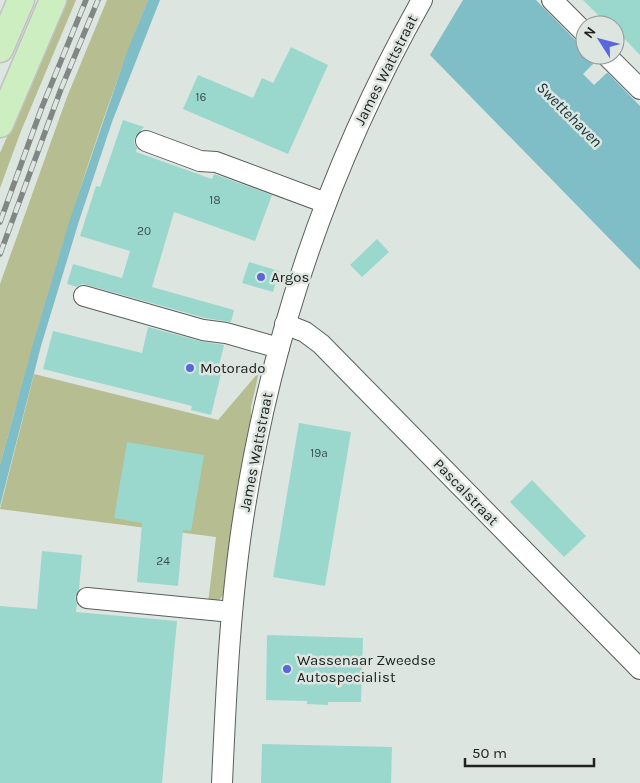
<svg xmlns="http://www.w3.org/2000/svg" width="640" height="783" font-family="Karla,sans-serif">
	<rect width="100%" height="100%" fill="#dde5e0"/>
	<g fill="#b6bd90">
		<path d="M67,0H76L21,131L0,188V153Z"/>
		<path d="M107,0H148C87,151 43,308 0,465V284L67,97Z"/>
		<path d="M259,372L251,407V420L230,539L223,595L218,602L208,603L216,537L0,509L34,374L218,420Z"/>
	</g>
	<g fill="#7fbec6">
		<path d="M148,0H160L112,122L79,221L41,346L0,506V465L33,344L70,219L127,52Z"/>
		<path d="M463,0H536L585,50V55H590L640,106V270L430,55Z"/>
	</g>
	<path fill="#dde5e0" d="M598,59L609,71L594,85L583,74Z"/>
	<g fill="#9ad8ce">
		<path d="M583,0H640V55L615,29V25H608Z"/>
		<path d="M291,47L328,65L288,154L183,109L198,75L253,98L262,78L273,83Z"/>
		<path d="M123,120L144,127L135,137L134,143L137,148L136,152L212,179L214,174L272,195L255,241L174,212L152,287L234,310L231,322L205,318L87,285L82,284L77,287L67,284L73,264L122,278L130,251L80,236L96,186L100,187Z"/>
		<path d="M377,239L389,252L362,277L350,265Z"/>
		<path d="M249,262L279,271L273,292L242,283Z"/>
		<path d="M148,327L200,341L224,345L217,373L221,374L211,415L191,410L192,406L43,369L53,331L142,353Z"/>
		<path d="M299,423L351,432L325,586L273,577Z"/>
		<path d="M127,442L204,455L191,531L183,530L178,586L137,582L142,523L114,518Z"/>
		<path d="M532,480L586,536L564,557L510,502Z"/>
		<path d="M42,551L82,555L79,590L75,597L77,604L76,612L177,621L162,783H0V606L37,609Z"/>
		<path d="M267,635L363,638L361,702H328V705L307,704V701L266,700Z"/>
		<path d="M262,744L392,747L391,783H261Z"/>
	</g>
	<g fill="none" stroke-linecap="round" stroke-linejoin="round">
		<defs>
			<g id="minor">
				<path d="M552,0L585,33"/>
				<path d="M606,55L640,89"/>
				<path d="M146,141L200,161L216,162L326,203"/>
				<path d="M84,296L203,330L226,333L279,348"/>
				<path d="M285,324L305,332L321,344L640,669"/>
				<path d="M87,598L232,612"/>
				<path d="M222,783C226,693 230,602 244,513C272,333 332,159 422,0"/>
			</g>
			<g id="major">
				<path d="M0,49L21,0"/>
				<path d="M0,124L53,0"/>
			</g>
		</defs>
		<use href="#minor" stroke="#59605c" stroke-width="22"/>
		<use href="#major" stroke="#c1c1c1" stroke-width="29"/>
		<use href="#minor" stroke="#fff" stroke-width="20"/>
		<use href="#major" stroke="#cdeec1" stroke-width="26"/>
		<defs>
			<g id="rail">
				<path d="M0,222L42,107L86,0"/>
				<path d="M0,254L61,89L98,0"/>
			</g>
		</defs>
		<use href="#rail" stroke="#818784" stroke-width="5.5"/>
		<use href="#rail" stroke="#dde5e0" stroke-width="4" stroke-dasharray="11" stroke-linecap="butt"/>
	</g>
	<g fill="#5967de" stroke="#dde5e0" stroke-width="2">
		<circle cx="261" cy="277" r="5"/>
		<circle cx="190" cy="368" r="5"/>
		<circle cx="287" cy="669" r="5"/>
	</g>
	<g text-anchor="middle" stroke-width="5" stroke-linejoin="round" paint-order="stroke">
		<g font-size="12" fill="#3e504c">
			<text x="201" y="101">16</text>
			<text x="215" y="204">18</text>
			<text x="144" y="235">20</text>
			<text x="319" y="457">19a</text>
			<text x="163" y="565">24</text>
		</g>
		<g font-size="15" fill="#202321" stroke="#dde5e0">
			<text transform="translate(386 70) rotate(-63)" y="5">James Wattstraat</text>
			<text transform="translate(256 452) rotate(-79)" y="5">James Wattstraat</text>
			<text transform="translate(466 492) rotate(46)" y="5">Pascalstraat</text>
		</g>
		<g font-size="15" fill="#202321" stroke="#dde5e0" text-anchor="start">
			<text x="271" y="282">Argos</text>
			<text x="200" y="373">Motorado</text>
			<text x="297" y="665">Wassenaar Zweedse<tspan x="297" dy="17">Autospecialist</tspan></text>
		</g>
		<g font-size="16" font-style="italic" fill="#0f3034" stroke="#dde5e0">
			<text transform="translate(570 114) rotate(45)" y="6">Swettehaven</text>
		</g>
	</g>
	<g transform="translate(600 40) rotate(306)"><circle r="24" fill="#dde5e0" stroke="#919794"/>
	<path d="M0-4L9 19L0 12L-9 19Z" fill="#5967de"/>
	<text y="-8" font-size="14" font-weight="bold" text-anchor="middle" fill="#202321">N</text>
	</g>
	<path d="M465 758v8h129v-8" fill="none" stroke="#202321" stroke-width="2.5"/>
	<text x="472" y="758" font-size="15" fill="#202321" stroke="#dde5e0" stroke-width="4" paint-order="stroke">50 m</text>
</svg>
